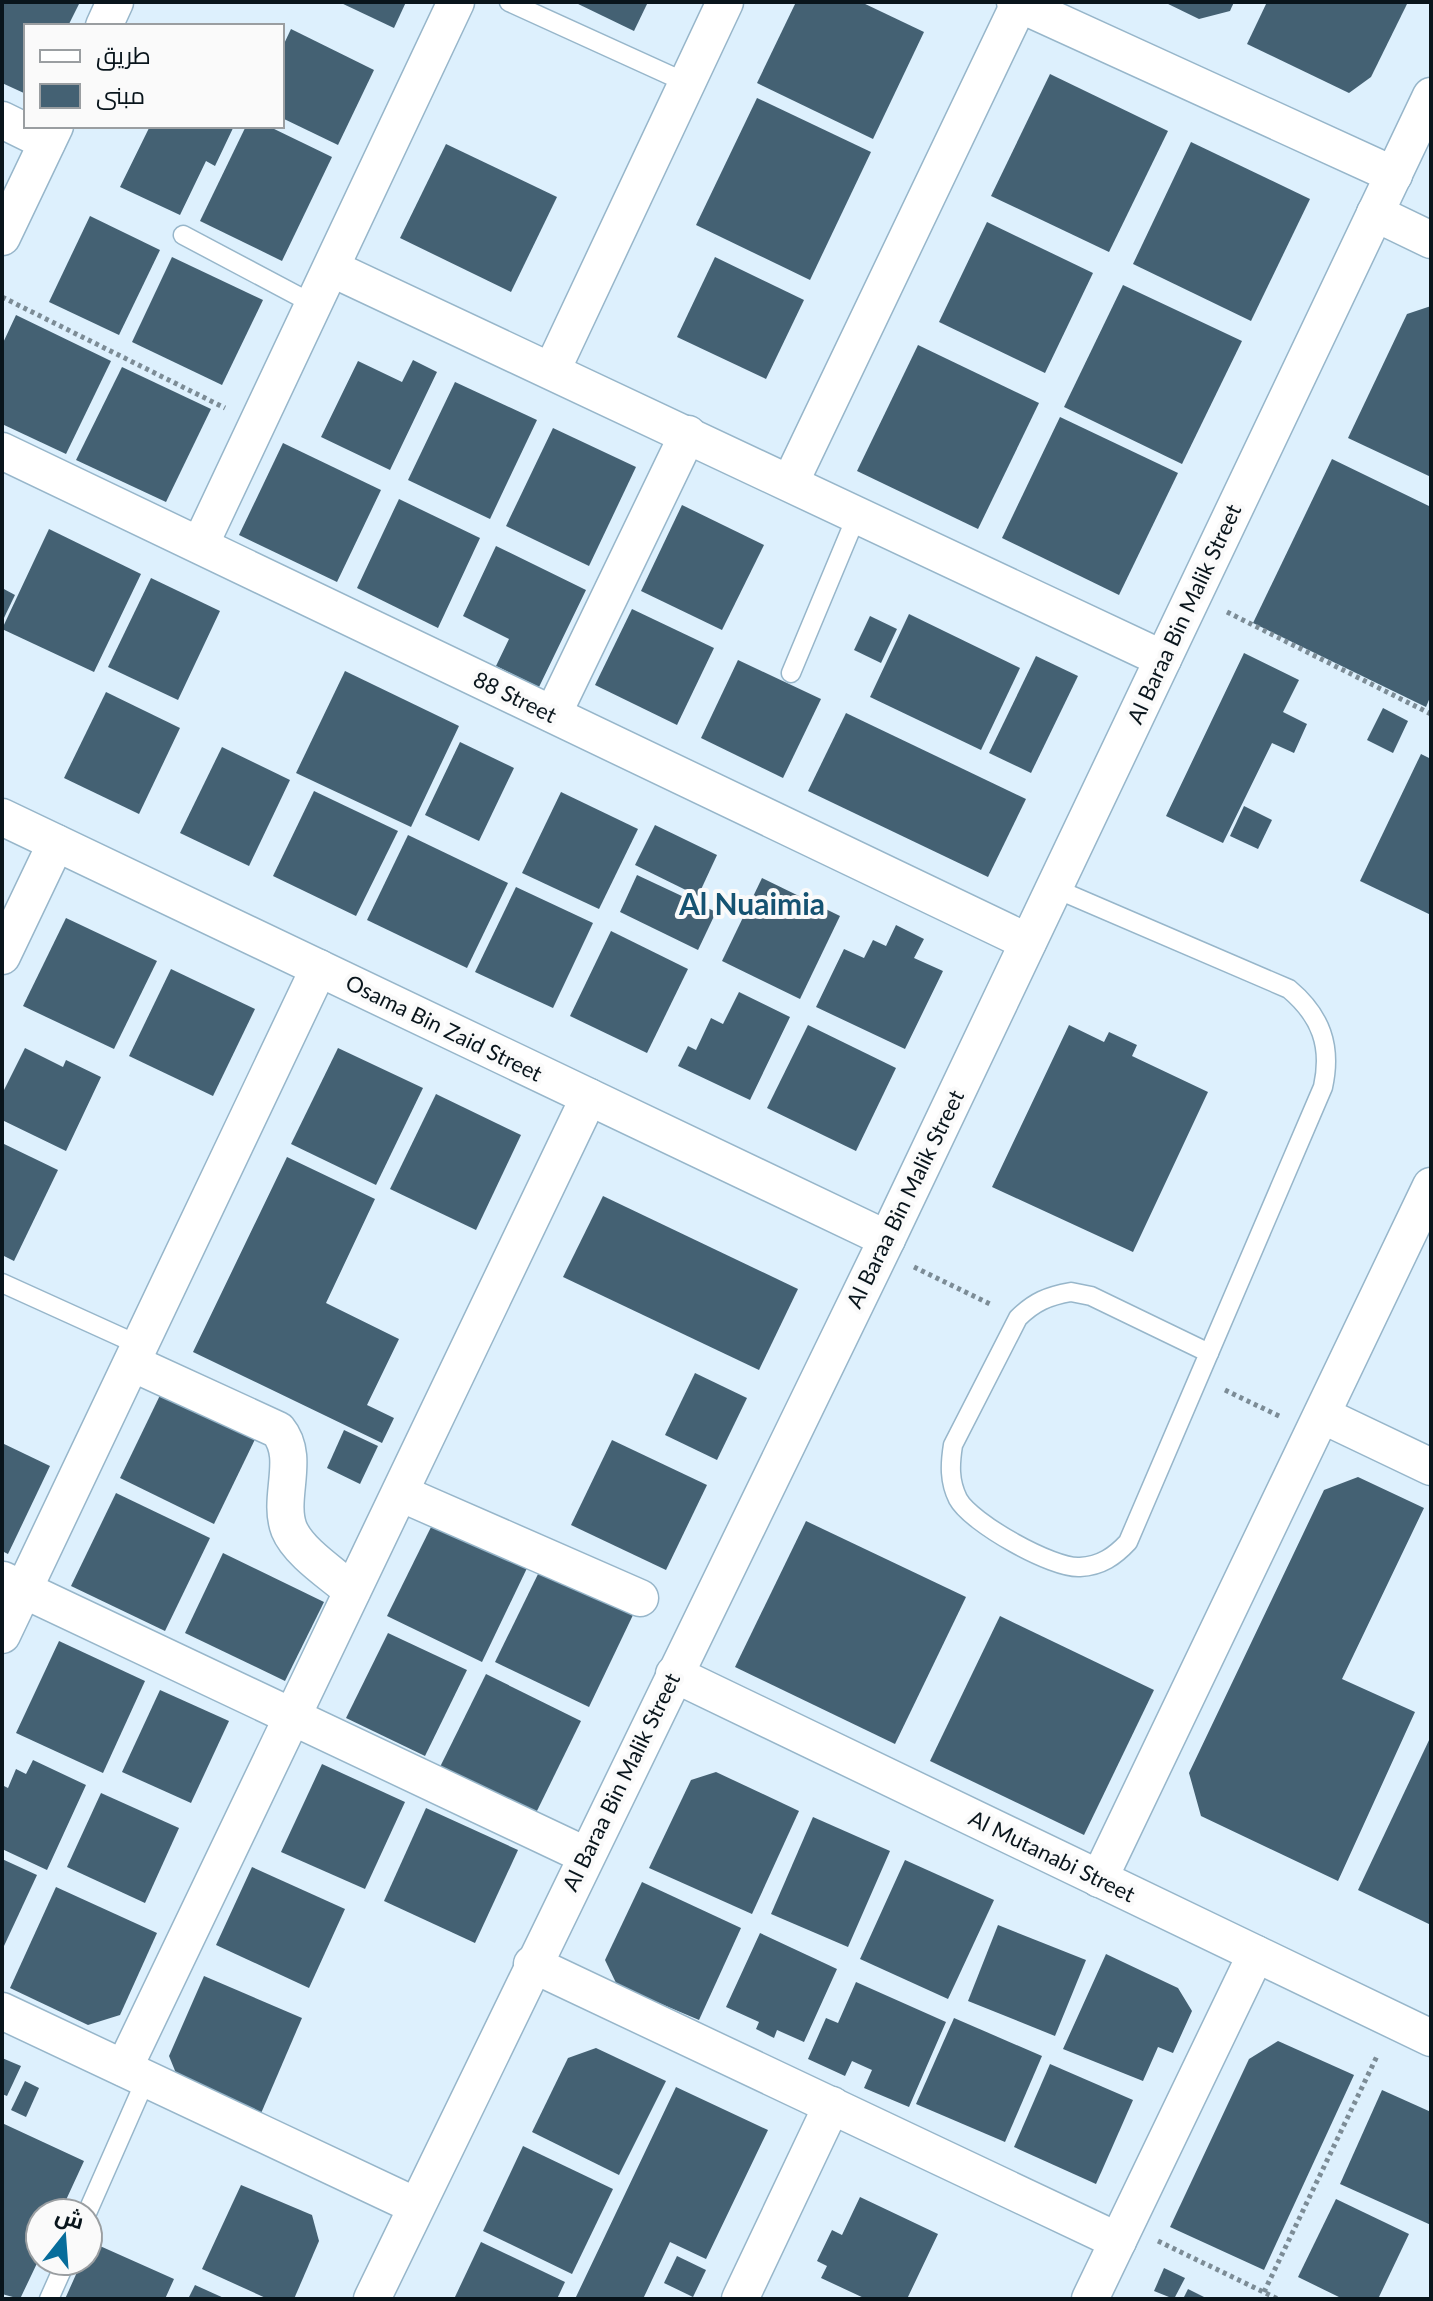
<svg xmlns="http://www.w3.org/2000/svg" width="1433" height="2301" font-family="Lato,Cairo,sans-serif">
	<rect width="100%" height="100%" fill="#ddf0fd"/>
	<g fill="#446173">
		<path d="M2,2H80L68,26H26V94L2,83Z"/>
		<path d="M339,2H406L394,28Z"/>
		<path d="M574,2H648L634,31Z"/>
		<path d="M796,2H861L924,32L873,139L757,83Z"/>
		<path d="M1164,2H1234L1230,11L1199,19Z"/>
		<path d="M1267,2H1408L1371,77L1349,93L1247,44Z"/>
		<path d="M291,29L374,70L338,145L282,118V48Z"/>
		<path d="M1050,74L1168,131L1109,252L991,196Z"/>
		<path d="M757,98L871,152L810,280L696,225Z"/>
		<path d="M150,126H234L215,166L206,161L180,215L120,187Z"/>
		<path d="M246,126H268L332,157L282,261L200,221Z"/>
		<path d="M1191,142L1310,199L1251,321L1133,264Z"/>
		<path d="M446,144L557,197L511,292L400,238Z"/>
		<path d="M90,216L160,250L119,335L49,302Z"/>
		<path d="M987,222L1093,273L1045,373L939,322Z"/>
		<path d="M172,257L263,300L222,385L132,342Z"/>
		<path d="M715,257L804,300L766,379L677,337Z"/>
		<path d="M1123,285L1242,341L1182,464L1064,407Z"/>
		<path d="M1431,306V477L1348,438L1407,314Z"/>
		<path d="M16,315L111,361L66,454L2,424V345Z"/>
		<path d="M918,345L1039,403L978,529L857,471Z"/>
		<path d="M413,360L437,372L390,470L321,437L358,361L402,382Z"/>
		<path d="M122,367L211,409L166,502L76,460Z"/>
		<path d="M455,382L537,420L490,519L408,480Z"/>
		<path d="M1060,417L1178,473L1119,595L1002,538Z"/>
		<path d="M553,428L636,467L589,566L506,526Z"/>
		<path d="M283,443L381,490L337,582L239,535Z"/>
		<path d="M1332,459L1431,507V695L1426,707L1253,623Z"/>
		<path d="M399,499L480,538L438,628L357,588Z"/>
		<path d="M682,505L764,545L722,630L641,591Z"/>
		<path d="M49,529L141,574L94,672L2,629Z"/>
		<path d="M496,546L586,590L539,687L496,666L509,639L463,616Z"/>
		<path d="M151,578L220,611L178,700L108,667Z"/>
		<path d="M2,588L15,595L2,622Z"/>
		<path d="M632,609L714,648L677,725L595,685Z"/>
		<path d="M909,614L1020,668L981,750L870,697Z"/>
		<path d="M870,616L897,629L881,663L854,650Z"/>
		<path d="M1244,653L1299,680L1283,712L1307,724L1294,753L1272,743L1223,843L1166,816Z"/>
		<path d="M1036,656L1078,676L1031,773L989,753Z"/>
		<path d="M738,660L821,699L783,778L701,738Z"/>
		<path d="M345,671L459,726L411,827L296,773Z"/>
		<path d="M106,692L180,728L139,814L64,778Z"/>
		<path d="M1383,708L1408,721L1393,753L1367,740Z"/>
		<path d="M846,713L1026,799L988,877L808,791Z"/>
		<path d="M460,742L514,768L479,841L425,815Z"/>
		<path d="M222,747L290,780L249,866L180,833Z"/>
		<path d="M1421,754L1431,759V915L1360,881Z"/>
		<path d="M314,791L398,831L356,916L273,876Z"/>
		<path d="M561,792L638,829L599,909L522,873Z"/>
		<path d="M1244,806L1272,820L1258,849L1230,836Z"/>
		<path d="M655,825L717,855L698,896L635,865Z"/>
		<path d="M408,835L508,883L467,968L367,920Z"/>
		<path d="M637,875L716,912L698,950L620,912Z"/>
		<path d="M762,878L840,916L800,999L722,961Z"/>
		<path d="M516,887L593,923L553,1008L475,972Z"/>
		<path d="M66,918L157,961L114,1049L23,1006Z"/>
		<path d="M896,925L924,939L914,958L943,971L905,1049L816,1007L844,949L864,958L873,940L886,946Z"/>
		<path d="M611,931L688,969L647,1053L570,1016Z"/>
		<path d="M171,969L255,1009L213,1096L129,1056Z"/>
		<path d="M739,992L790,1017L750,1100L678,1066L688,1046L696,1050L711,1018L723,1024Z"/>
		<path d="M808,1025L896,1068L856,1151L767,1108Z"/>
		<path d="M1069,1025L1104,1042L1109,1032L1137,1045L1132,1056L1208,1092L1133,1252L992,1187Z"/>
		<path d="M25,1048L63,1067L66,1060L101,1077L66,1151L2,1120V1094Z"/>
		<path d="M338,1048L423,1088L376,1185L291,1144Z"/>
		<path d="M436,1094L521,1135L476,1230L390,1189Z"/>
		<path d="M2,1143L58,1170L14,1261L2,1255Z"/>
		<path d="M287,1157L375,1199L326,1303L399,1339L367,1405L394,1418L382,1443L193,1352Z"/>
		<path d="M603,1196L798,1289L759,1370L563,1277Z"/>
		<path d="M695,1373L747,1398L717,1460L665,1435Z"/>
		<path d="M165,1385L259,1431L214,1524L120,1478Z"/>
		<path d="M344,1430L378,1446L360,1484L327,1468Z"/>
		<path d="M612,1440L707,1485L666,1570L571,1525Z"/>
		<path d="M2,1443L50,1466L8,1554L2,1551Z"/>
		<path d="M1358,1477L1424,1508L1342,1679L1415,1712L1338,1881L1201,1816L1189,1773L1324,1490Z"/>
		<path d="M116,1493L210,1538L165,1631L71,1586Z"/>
		<path d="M435,1519L529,1564L482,1662L387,1616Z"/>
		<path d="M806,1521L966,1597L895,1744L735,1667Z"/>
		<path d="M223,1553L324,1602L285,1681L185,1633Z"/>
		<path d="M540,1570L633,1615L589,1707L495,1662Z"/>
		<path d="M1000,1616L1154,1690L1084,1835L930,1761Z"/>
		<path d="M388,1633L467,1670L425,1756L346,1718Z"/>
		<path d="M59,1641L145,1681L103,1773L16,1733Z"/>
		<path d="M486,1674L581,1721L534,1817L438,1771Z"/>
		<path d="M160,1690L229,1721L191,1803L122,1772Z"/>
		<path d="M1431,1736V1925L1358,1890Z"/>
		<path d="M33,1760L86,1785L47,1870L2,1849V1785L8,1788L16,1769L26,1774Z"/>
		<path d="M322,1764L405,1802L365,1889L281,1852Z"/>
		<path d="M716,1772L799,1811L752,1914L649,1868L691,1780Z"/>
		<path d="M101,1793L179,1828L145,1903L67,1867Z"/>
		<path d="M426,1808L518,1850L475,1943L384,1901Z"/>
		<path d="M813,1817L890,1851L848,1947L771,1914Z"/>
		<path d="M2,1859L37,1875L4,1946L2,1945Z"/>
		<path d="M905,1860L994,1900L948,1999L860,1959Z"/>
		<path d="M252,1867L345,1909L309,1988L216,1945Z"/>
		<path d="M642,1882L741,1928L699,2020L617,1985L605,1960Z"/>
		<path d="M56,1887L157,1933L120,2015L88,2025L10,1988Z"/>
		<path d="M998,1925L1086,1960L1055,2036L968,2001Z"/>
		<path d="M760,1933L837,1969L804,2042L777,2030L774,2038L756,2029L759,2022L726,2007Z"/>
		<path d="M1106,1954L1178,1988L1192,2011L1173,2053L1158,2047L1143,2081L1063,2049Z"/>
		<path d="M204,1976L302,2018L259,2118L180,2083L169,2056Z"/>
		<path d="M856,1982L946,2022L909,2107L864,2088L872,2070L852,2061L845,2076L808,2059L826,2018L838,2023Z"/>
		<path d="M954,2018L1042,2056L1005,2142L916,2104Z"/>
		<path d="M1278,2041L1354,2075L1264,2270L1170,2227L1249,2059Z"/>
		<path d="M596,2048L666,2081L619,2175L532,2132L568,2058Z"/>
		<path d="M2,2058L21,2066L7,2096L2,2094Z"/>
		<path d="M1050,2064L1133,2100L1096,2184L1014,2147Z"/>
		<path d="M25,2081L39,2088L26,2117L11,2110Z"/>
		<path d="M676,2087L768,2130L706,2259L670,2242L643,2299H575Z"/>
		<path d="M1382,2090L1431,2112V2225L1340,2184Z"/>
		<path d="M2,2123L84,2161L60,2213H40V2257L20,2299L2,2294Z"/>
		<path d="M523,2146L613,2189L572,2274L483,2231Z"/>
		<path d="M241,2185L312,2215L319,2241L294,2299H268L202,2269Z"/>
		<path d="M860,2197L938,2234L907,2299H866L821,2278L827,2266L817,2261L832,2230L842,2235Z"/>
		<path d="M1336,2199L1409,2234L1378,2299H1343L1298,2277Z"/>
		<path d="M91,2242L174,2279L165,2299H65L82,2261H88Z"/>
		<path d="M481,2242L565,2282L557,2299H454Z"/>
		<path d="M677,2256L706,2270L693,2297L664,2283Z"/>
		<path d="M1164,2268L1185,2278L1174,2299L1154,2291Z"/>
		<path d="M195,2285L226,2299H188Z"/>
		<path d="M1188,2289L1208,2299H1183Z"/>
	</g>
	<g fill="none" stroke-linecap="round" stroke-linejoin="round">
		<defs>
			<g id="service">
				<path d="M509,2L687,83"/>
				<path d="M183,235L315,305"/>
				<path d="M791,673L857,515"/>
				<path d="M1054,888L1289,989C1321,1016 1332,1046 1323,1087L1209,1353"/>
				<path d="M2,1283L141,1346"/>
				<path d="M1071,1292L1091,1296L1209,1353L1128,1542C1115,1556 1101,1566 1080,1567C1053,1569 971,1523 958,1499C949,1481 950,1464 953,1445L1018,1318C1034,1302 1048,1296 1071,1292Z"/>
				<path d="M87,2213L146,2079"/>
				<path d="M49,2299L66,2261"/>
			</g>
			<g id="minor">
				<path d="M1015,2L1394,175"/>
				<path d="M104,26L115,2"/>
				<path d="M2,120L47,142"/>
				<path d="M1375,213L1431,240"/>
				<path d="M2,237L55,126"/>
				<path d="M333,269L1163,659"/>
				<path d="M552,370L725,2"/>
				<path d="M2,451L1028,942"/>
				<path d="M790,483L1019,4"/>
				<path d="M200,545L456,2"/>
				<path d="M553,714L688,434"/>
				<path d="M2,817L887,1239"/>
				<path d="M2,956L56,843"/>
				<path d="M132,1363L278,1430C301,1458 277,1497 289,1529C299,1553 333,1574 352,1591"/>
				<path d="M1322,1415L1431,1467"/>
				<path d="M400,1493L640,1598"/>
				<path d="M3,1580L585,1855"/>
				<path d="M2,1635L319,968"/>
				<path d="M674,1674L1431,2038"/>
				<path d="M1099,1879L1431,1186"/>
				<path d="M532,1964L1118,2241"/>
				<path d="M2,2011L416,2206"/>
				<path d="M124,2068L589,1097"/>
				<path d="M372,2299L887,1239L1431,96"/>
				<path d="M740,2299L832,2105"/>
				<path d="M1090,2299L1256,1954"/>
			</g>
		</defs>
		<use href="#service" stroke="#97b6ca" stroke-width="21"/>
		<use href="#minor" stroke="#97b6ca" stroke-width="39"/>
		<g stroke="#7c8c96" stroke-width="5" stroke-dasharray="4 4" stroke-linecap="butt">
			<path d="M2,297L225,408"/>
			<path d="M1227,612L1431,714"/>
			<path d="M914,1267L992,1305"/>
			<path d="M1225,1390L1281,1417"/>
			<path d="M1158,2241L1278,2299"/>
			<path d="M1264,2292L1378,2054"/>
		</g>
		<use href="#service" stroke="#fff" stroke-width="18"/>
		<use href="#minor" stroke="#fff" stroke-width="36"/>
	</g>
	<g text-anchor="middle" stroke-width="8" stroke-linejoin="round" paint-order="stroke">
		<g font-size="22" fill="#09151c" stroke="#fafafa">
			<text transform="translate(1184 614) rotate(-65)" y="8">Al Baraa Bin Malik Street</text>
			<text transform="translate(515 697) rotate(26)" y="8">88 Street</text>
			<text transform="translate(444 1028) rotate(26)" y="8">Osama Bin Zaid Street</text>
			<text transform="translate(905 1199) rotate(-64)" y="8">Al Baraa Bin Malik Street</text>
			<text transform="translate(621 1782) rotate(-64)" y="8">Al Baraa Bin Malik Street</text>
			<text transform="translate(1052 1856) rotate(26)" y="8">Al Mutanabi Street</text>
		</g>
		<g font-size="30" font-weight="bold" fill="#155372" stroke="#fafafa">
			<text x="752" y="915">Al Nuaimia</text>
		</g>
	</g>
	<rect width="1433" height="2301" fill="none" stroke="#09151c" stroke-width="8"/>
	<rect x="24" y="24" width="260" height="104" fill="#fafafa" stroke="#9a9ea1" stroke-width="2"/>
	<rect x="40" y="50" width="40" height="12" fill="#ffffff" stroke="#9a9ea1" stroke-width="2"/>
	<text x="96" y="64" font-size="24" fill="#09151c">طريق</text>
	<rect x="40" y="84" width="40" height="24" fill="#446173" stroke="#9a9ea1" stroke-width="2"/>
	<text x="96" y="104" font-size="24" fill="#09151c">مبنى</text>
	<g transform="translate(64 2237) rotate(17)"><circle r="38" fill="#fafafa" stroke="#9a9ea1" stroke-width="2"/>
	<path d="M0-6L14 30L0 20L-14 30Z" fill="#076d9b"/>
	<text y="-12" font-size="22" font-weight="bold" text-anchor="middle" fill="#09151c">ش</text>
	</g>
</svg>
